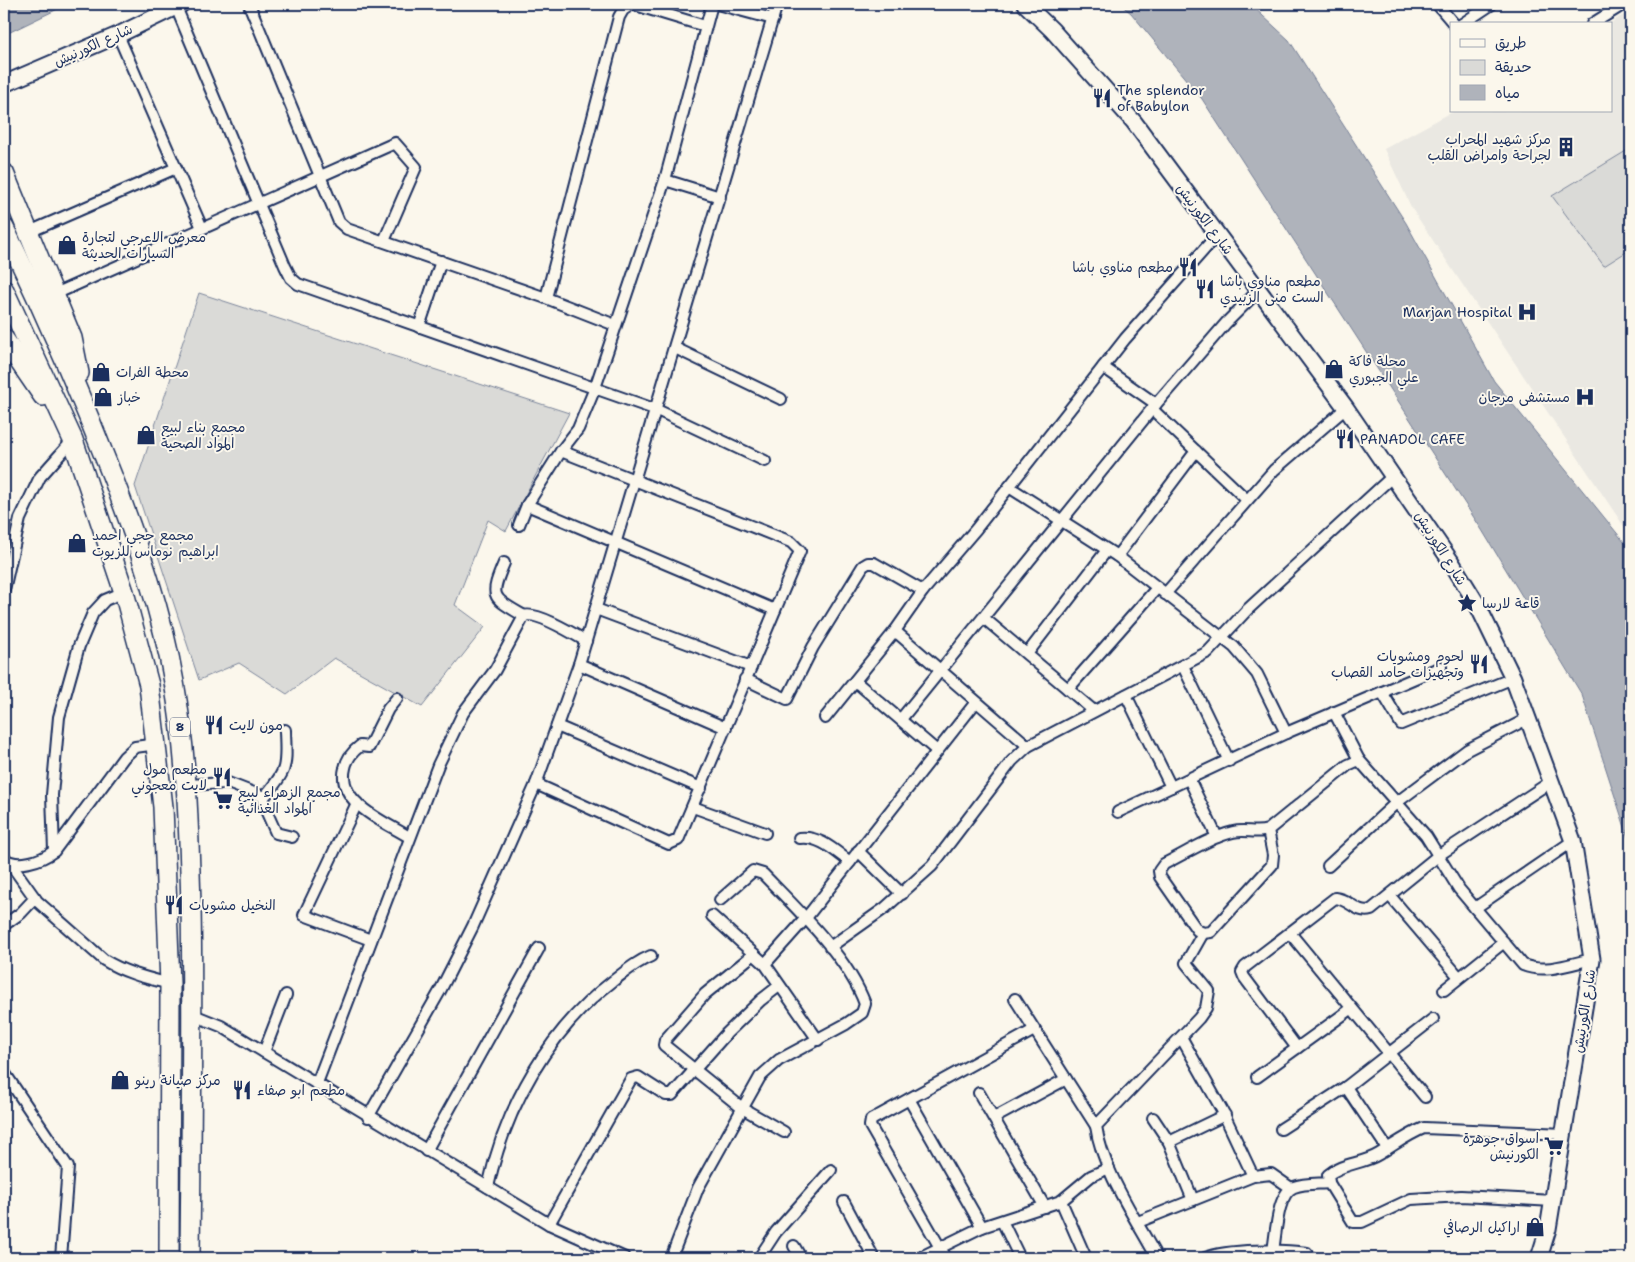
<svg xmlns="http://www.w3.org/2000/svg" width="1635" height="1262" font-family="'Shantell Sans','Playpen Sans Arabic',sans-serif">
	<rect width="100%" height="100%" fill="#fbf7ec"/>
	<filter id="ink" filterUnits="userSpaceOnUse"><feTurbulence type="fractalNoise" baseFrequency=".02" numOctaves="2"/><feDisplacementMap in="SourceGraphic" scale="10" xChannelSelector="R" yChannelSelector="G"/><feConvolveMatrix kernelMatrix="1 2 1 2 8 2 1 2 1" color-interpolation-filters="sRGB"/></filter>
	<g filter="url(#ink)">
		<path fill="#eae8e2" d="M1631,10V537L1412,209L1384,149L1454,111H1611V24H1609Z"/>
		<g fill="#dadad7" stroke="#7a849a">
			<path d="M1631,148V249L1604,266L1552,196Z"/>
			<path d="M199,293L569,413L506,531L488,520L455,605L485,627L422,707L334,658L287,694L239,663L199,680L135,486Z"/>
		</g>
		<g fill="#afb3bb" stroke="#747e96">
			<path d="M4,4H68L4,35Z"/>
			<path d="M1120,4H1250L1289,40L1406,223L1494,381L1629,548L1631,552V846L1582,695L1482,530L1202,99L1131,13Z"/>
		</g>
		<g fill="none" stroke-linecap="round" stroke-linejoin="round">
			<defs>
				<g id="street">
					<path d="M249,4L339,222L347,229L546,298L615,325"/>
					<path d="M717,4L773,19"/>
					<path d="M1437,4L1454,24"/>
					<path d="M176,7L285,266L291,278L298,284L657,410L765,461"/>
					<path d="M1462,24L1492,4"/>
					<path d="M1592,24L1624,4"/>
					<path d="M118,35L202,228"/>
					<path d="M665,180L720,197"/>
					<path d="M29,232L176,168"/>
					<path d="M55,294L395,143L416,167L384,241"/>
					<path d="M546,298L619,17L623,10L632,4L705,26"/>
					<path d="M419,327L441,261"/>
					<path d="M675,348L781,399"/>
					<path d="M1103,367L1156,404"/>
					<path d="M1152,409L1247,500"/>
					<path d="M1009,487L1117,556L1234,647L1257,674L1286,733"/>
					<path d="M527,505L775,610"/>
					<path d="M519,525L527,505L561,451L578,429L595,388L665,180L712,4"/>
					<path d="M1117,556L1196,451"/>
					<path d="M504,563C489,598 492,597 524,616"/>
					<path d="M4,590L20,519L40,477L73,440"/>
					<path d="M1165,594L1274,470L1346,408"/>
					<path d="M596,609L751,667"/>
					<path d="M985,619L1094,711"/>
					<path d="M895,631L1028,746"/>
					<path d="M1027,654L1107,550"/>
					<path d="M579,664L726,728"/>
					<path d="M1183,666L1229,761"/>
					<path d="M745,679L787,699L813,647L863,566L868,563H874L923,591"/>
					<path d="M855,681L937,751"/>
					<path d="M1068,689L1157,588"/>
					<path d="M1382,692L1401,724L1513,678"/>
					<path d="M1126,695L1171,787"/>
					<path d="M397,698L388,709L369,747L360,746C352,752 347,758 345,768C336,803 385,822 409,837"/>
					<path d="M1334,712L1359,760"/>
					<path d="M825,718L895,631L923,591L976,529L1125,339L1217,235"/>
					<path d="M901,719L1156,404L1226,323L1259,290"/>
					<path d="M557,726L701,788"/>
					<path d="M285,730C286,766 289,769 264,797V806L276,833L292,837"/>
					<path d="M1189,779L1217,837"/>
					<path d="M536,784L669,844L678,840L800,551L791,542L561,451"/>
					<path d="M186,785L228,783L264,797"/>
					<path d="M357,803L304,915L371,940"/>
					<path d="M693,807L765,833"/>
					<path d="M1118,812L1286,733L1441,667"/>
					<path d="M1268,830L1273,855L1272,865L1211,932L1203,933L1197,930L1160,877L1159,871L1164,864C1186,853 1209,838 1233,832C1245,829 1256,834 1268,830L1348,765L1359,760L1426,836L1459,889L1523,965C1545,974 1570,964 1592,959"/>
					<path d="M799,838C819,835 835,851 850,862"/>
					<path d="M54,851L52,795L59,717L79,646L93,613L105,600L124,592"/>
					<path d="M858,851L902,894"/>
					<path d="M4,859C18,868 41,861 54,851L124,757L135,747L157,744"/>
					<path d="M10,863L37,901L104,960C125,973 147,978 170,984"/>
					<path d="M1328,866L1396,803L1467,750L1529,718"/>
					<path d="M1390,896L1459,977"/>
					<path d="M1475,908L1573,841"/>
					<path d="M712,916L765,964L818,1040"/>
					<path d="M4,925L21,913L35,898"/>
					<path d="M1290,933L1425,1097"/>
					<path d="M830,947L885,908L932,866L1012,761L1028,746L1208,652L1247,610L1394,475"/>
					<path d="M754,954L705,994L665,1040L664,1045L742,1108L784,1132"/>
					<path d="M765,964L806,918L976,702"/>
					<path d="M1444,990L1504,942"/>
					<path d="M1015,999L1096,1126"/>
					<path d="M191,1014L221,1026L549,1224L625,1258"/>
					<path d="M1181,1037L1222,1110L1253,1176"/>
					<path d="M1297,1048L1244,977L1242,972L1245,967L1335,898C1350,899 1356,914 1371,910L1439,855L1552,781"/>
					<path d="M264,1052L286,995"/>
					<path d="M4,1072L68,1167L61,1258"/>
					<path d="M1257,1077L1351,1009"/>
					<path d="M317,1083L438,765L463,713L495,670L524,616C536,611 574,634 586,641"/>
					<path d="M1346,1087L1387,1148"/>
					<path d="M979,1093L1045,1207"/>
					<path d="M909,1099L982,1227"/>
					<path d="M368,1117L440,991L473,926L536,784L579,664L777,4"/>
					<path d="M994,1118L1066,1079"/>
					<path d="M1153,1118L1169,1142L1193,1200"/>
					<path d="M1281,1129L1346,1087L1433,1019"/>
					<path d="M1169,1142L1225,1115"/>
					<path d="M426,1151L539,948"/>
					<path d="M488,1187C505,1108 548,1031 613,981C626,971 636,962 651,956"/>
					<path d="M1061,1201L1086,1258"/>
					<path d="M1553,1201L1461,1196L1411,1199L1362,1222H1353L1329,1183L1328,1175C1342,1163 1363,1164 1379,1154C1394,1145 1407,1135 1424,1128L1565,1134"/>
					<path d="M844,1202L874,1258"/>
					<path d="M1002,1221L1020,1258"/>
					<path d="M1138,1222L1253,1176L1271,1174L1291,1188"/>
					<path d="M549,1224L631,1079L638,1077L666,1095H672L727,1033L761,1000L779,986"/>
					<path d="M794,1246L801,1258"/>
					<path d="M1273,1251C1276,1235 1277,1193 1294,1187C1304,1183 1318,1184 1329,1183"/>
					<path d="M671,1258L698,1188L760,1077L779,1060L846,1024L862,1013L865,1004C848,957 797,909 763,874L753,871L720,900"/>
					<path d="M759,1258L776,1232L831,1170"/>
					<path d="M919,1258L982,1227L1061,1201L1091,1176L1109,1168"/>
					<path d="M946,1258L870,1126L871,1120L1034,1030"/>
					<path d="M1157,1258C1136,1219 1102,1170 1096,1126L1199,1018L1206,1008L1209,991L1186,963L1203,933"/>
					<path d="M1205,1258C1228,1249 1282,1249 1307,1253L1311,1258"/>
				</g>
				<g id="secondary">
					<path d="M1025,4L1052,30L1134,122L1346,408L1450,560L1477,604L1513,678L1573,841L1592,959L1548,1229L1539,1258"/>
					<path d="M4,84L118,35L182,4"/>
				</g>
				<g id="highway">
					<path d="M4,173L72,338L79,373"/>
					<path d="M4,228C44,310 80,393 113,478C138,544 162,612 174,682C187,755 189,831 191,906C193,1023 191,1141 190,1258"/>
					<path d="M4,290L73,440L124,592L149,685L163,807L170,984L169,1258"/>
					<path d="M4,339L43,396"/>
				</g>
			</defs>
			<use href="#street" stroke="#1b2f5e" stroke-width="14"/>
			<use href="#secondary" stroke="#1b2f5e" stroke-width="19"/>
			<use href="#highway" stroke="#1b2f5e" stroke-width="22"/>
			<use href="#street" stroke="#fbf7ec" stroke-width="10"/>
			<use href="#secondary" stroke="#fbf7ec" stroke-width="15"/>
			<use href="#highway" stroke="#fbf7ec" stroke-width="19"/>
		</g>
	</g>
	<defs>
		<symbol id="restaurant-bare" viewBox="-9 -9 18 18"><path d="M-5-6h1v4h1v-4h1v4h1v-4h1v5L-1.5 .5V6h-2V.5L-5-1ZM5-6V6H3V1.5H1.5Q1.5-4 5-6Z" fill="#1b2f5e" stroke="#fbf7ec" stroke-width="2.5" paint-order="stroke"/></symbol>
		<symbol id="building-bare" viewBox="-9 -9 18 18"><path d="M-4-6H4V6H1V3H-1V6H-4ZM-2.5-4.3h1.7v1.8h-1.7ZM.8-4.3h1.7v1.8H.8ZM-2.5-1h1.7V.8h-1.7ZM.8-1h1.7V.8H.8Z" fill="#1b2f5e" stroke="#fbf7ec" stroke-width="2.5" paint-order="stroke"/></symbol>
		<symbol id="shop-bare" viewBox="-9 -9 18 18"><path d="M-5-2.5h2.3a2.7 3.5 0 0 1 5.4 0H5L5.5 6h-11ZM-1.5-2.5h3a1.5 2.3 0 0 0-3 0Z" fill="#1b2f5e" stroke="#fbf7ec" stroke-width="2.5" paint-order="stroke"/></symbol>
		<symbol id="hospital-bare" viewBox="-9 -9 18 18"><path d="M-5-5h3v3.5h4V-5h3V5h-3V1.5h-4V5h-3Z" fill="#1b2f5e" stroke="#fbf7ec" stroke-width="2.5" paint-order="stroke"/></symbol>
		<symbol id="sight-bare" viewBox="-9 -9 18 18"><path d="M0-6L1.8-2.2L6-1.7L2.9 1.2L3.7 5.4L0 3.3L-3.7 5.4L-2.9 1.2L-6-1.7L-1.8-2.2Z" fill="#1b2f5e" stroke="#fbf7ec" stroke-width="2.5" paint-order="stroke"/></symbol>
		<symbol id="supermarket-bare" viewBox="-9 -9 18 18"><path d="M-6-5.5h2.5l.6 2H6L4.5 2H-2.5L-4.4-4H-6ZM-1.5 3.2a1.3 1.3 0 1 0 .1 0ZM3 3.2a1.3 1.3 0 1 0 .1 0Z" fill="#1b2f5e" stroke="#fbf7ec" stroke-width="2.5" paint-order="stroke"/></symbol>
	</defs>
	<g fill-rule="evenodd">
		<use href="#restaurant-bare" x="1088" y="84" width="28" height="28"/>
		<use href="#building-bare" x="1552" y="133" width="28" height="28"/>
		<use href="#shop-bare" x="53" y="231" width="28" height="28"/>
		<use href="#restaurant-bare" x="1174" y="253" width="28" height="28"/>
		<use href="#restaurant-bare" x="1191" y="275" width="28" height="28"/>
		<use href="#hospital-bare" x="1513" y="298" width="28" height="28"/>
		<use href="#shop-bare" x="1320" y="355" width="28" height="28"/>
		<use href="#shop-bare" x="87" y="358" width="28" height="28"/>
		<use href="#shop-bare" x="89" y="383" width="28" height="28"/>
		<use href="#hospital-bare" x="1571" y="383" width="28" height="28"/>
		<use href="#shop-bare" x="132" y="421" width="28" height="28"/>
		<use href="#restaurant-bare" x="1331" y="425" width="28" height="28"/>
		<use href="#shop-bare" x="63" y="529" width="28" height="28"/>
		<use href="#sight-bare" x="1453" y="589" width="28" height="28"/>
		<use href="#restaurant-bare" x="1465" y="650" width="28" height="28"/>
		<use href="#restaurant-bare" x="200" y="711" width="28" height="28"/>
		<use href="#restaurant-bare" x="208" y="763" width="28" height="28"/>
		<use href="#supermarket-bare" x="209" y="786" width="28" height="28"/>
		<use href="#restaurant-bare" x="160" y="891" width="28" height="28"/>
		<use href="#shop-bare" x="106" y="1066" width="28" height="28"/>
		<use href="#restaurant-bare" x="228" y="1076" width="28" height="28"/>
		<use href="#supermarket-bare" x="1540" y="1132" width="28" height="28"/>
		<use href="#shop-bare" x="1521" y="1213" width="28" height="28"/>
	</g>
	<g text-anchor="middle" stroke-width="4" stroke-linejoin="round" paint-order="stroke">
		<rect fill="#fbf7ec" stroke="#5e6b89" stroke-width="1" x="170" y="717.5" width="20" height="19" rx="4"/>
		<g font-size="12" font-weight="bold" fill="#1b2f5e">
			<text x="180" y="731">8</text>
		</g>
		<g font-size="14" fill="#1b2f5e" stroke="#fbf7ec">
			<text transform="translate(93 45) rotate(-24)" y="5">شارع الكورنيش</text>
			<text transform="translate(1205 219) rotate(53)" y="5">شارع الكورنيش</text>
			<text transform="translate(1441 548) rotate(58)" y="5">شارع الكورنيش</text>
			<text transform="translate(1584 1011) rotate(-81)" y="5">شارع الكورنيش</text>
		</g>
		<g font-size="14" fill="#1b2f5e" stroke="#fbf7ec" text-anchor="start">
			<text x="1117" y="95">The splendor<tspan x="1117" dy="16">of Babylon</tspan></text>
			<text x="1551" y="144" text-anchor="end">مركز شهيد المحراب<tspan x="1551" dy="16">لجراحة وامراض القلب</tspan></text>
			<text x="82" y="242">معرض الاعرجي لتجارة<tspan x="82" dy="16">السيارات الحديثة</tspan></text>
			<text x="1173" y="272" text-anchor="end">مطعم مناوي باشا</text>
			<text x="1220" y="286">مطعم مناوي باشا<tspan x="1220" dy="16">الست منى الزبيدي</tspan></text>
			<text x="1512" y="317" text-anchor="end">Marjan Hospital</text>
			<text x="1349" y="366">محلة فاكة<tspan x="1349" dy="16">علي الجبوري</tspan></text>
			<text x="116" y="377">محطة الفرات</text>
			<text x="118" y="402">خباز</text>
			<text x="1570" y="402" text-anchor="end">مستشفى مرجان</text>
			<text x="161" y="432">مجمع بناء لبيع<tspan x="161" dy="16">المواد الصحية</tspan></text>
			<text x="1360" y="444">PANADOL CAFE</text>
			<text x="92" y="540">مجمع حجي احمد<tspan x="92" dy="16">ابراهيم نوماس للزيوت</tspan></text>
			<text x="1482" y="608">قاعة لارسا</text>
			<text x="1464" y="661" text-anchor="end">لحوم ومشويات<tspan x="1464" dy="16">وتجهيزات حامد القصاب</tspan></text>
			<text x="229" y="730">مون لايت</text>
			<text x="207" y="774" text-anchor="end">مطعم مول<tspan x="207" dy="16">لايت معجوني</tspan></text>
			<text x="238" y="797">مجمع الزهراء لبيع<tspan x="238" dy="16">المواد الغذائية</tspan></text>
			<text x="189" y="910">النخيل مشويات</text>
			<text x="135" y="1085">مركز صيانة رينو</text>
			<text x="257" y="1095">مطعم ابو صفاء</text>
			<text x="1539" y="1143" text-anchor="end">اسواق جوهرة<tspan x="1539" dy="16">الكورنيش</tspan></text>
			<text x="1520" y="1232" text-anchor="end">اراكيل الرصافي</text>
		</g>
	</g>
	<rect width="1635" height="1262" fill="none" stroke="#fbf7ec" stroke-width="20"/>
	<rect x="10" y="10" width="1615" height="1242" fill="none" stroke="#1b2f5e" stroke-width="2" filter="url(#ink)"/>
	<rect x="1450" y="22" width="162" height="90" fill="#fbf7ec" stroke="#a1a7b3"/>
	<rect x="1460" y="39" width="25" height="8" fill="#fbf7ec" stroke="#a1a7b3"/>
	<text x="1495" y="48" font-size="15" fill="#1b2f5e">طريق</text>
	<rect x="1460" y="60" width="25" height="15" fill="#dadad7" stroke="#a1a7b3"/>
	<text x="1495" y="72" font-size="15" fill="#1b2f5e">حديقة</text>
	<rect x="1460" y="85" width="25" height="15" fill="#afb3bb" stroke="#a1a7b3"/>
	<text x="1495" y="98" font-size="15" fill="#1b2f5e">مياه</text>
</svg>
